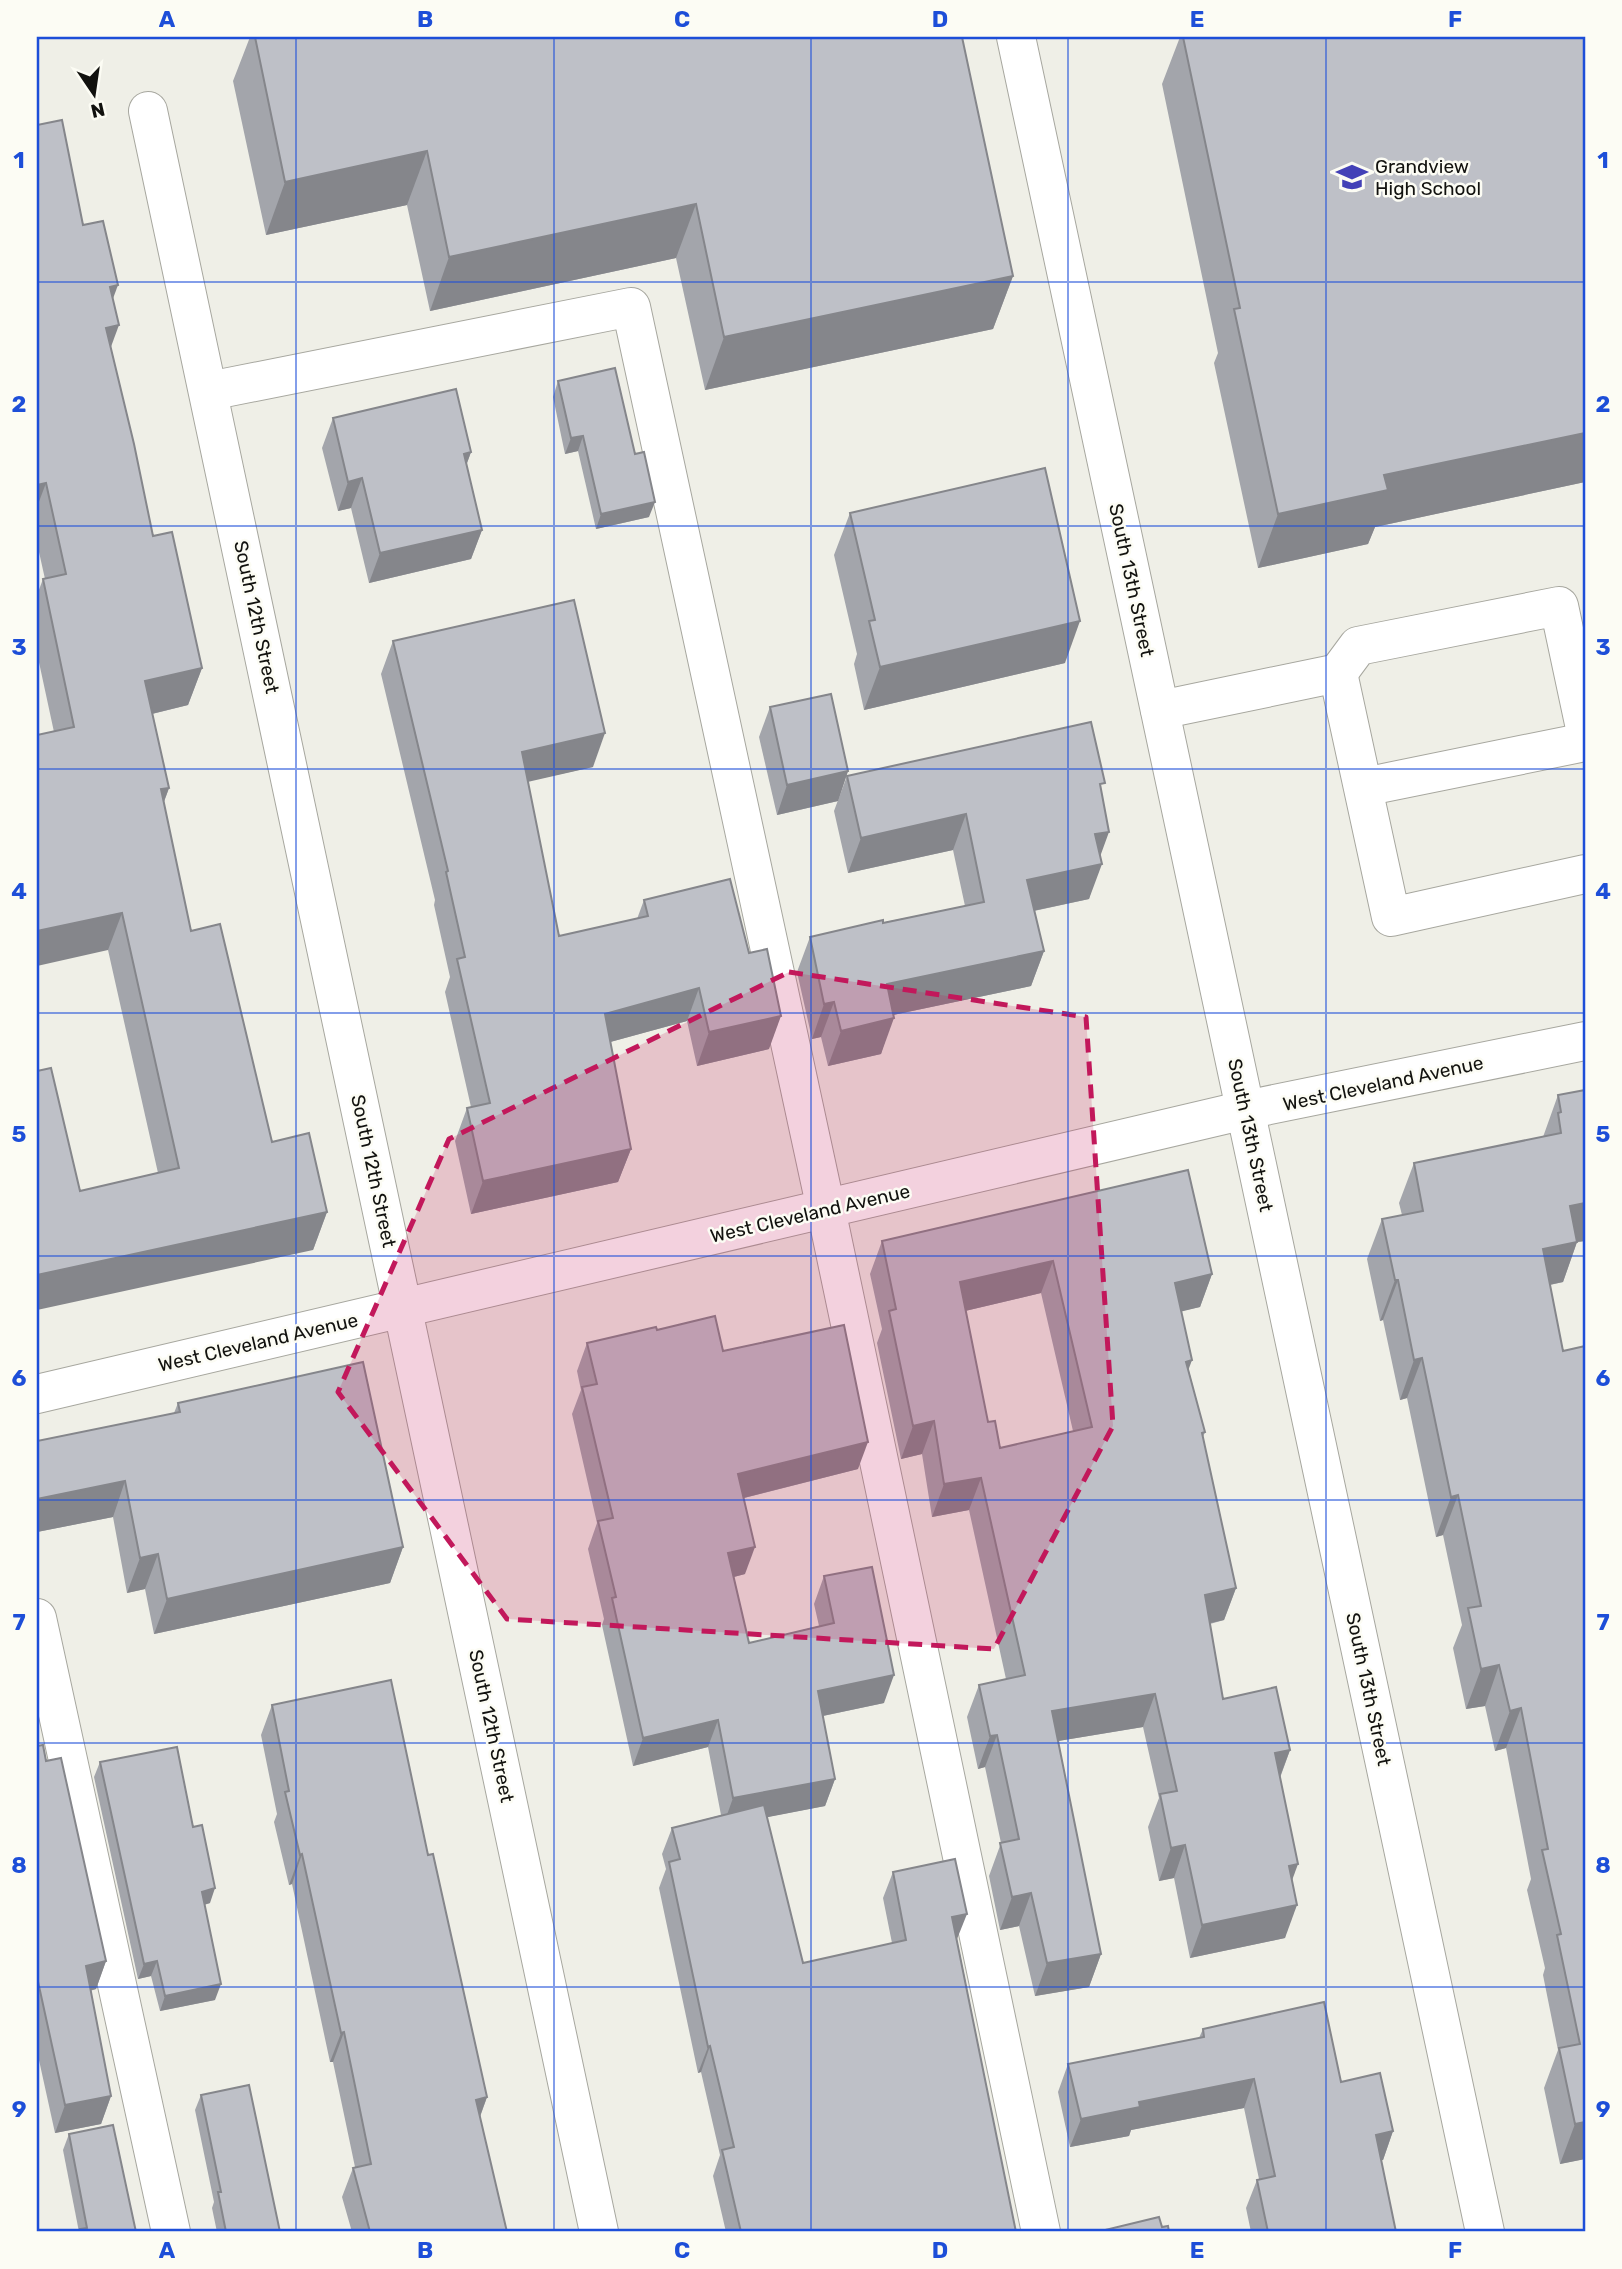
<svg xmlns="http://www.w3.org/2000/svg" width="1622" height="2269" font-family="Rubik,sans-serif">
	<rect width="100%" height="100%" fill="#efefe7"/>
	<g fill="none" stroke-linecap="round" stroke-linejoin="round">
		<defs>
			<g id="minor">
				<path d="M1016,37L1485,2232"/>
				<path d="M148,111L599,2232"/>
				<path d="M209,391L631,307L826,1209L1041,2232"/>
				<path d="M1338,673L1391,917L1585,874"/>
				<path d="M1160,710L1338,673L1358,646L1559,606L1585,728"/>
				<path d="M1364,787L1585,742"/>
				<path d="M37,1394L1245,1110L1585,1041"/>
				<path d="M37,1618L171,2232"/>
			</g>
		</defs>
		<use href="#minor" stroke="#a7a79f" stroke-width="40"/>
		<use href="#minor" stroke="#fff" stroke-width="38"/>
	</g>
	<g fill="#a3a5ab" fill-rule="evenodd">
		<path d="M250,37H962L1013,276L993,329L705,390L676,258L430,311L407,205L266,235L233,81Z"/>
		<path d="M1180,37H1585V482L1375,527L1368,544L1258,568L1214,363L1218,353L1162,84Z"/>
		<path d="M37,125L83,225L113,298L111,348L153,536L202,668L188,705L152,714L169,788L164,802L191,931L272,1142L327,1212L313,1250L80,1191L158,1173L108,950L54,732L37,653V595L43,579H45L37,543Z"/>
		<path d="M558,381L649,517L596,529L578,451L565,454L553,397Z"/>
		<path d="M333,418L471,452L466,466L482,530L471,559L369,583L351,508L338,511L322,448Z"/>
		<path d="M850,513L1065,663L864,710L854,664L857,654L834,555Z"/>
		<path d="M393,641L593,767L528,781L559,936L637,919L644,900L769,1049L697,1066L687,1021L610,1042L631,1149L618,1182L471,1214L455,1141L467,1108L471,1107L445,992L450,977L434,905L435,900L381,674Z"/>
		<path d="M770,707L848,771L838,801L777,815L759,737Z"/>
		<path d="M847,776L1102,792L1100,857L1089,899L1034,911L1044,951L1031,986L893,1015L881,1054L828,1066L821,1037L812,1039L797,972L810,937L965,906L953,850L848,873L834,811Z"/>
		<path d="M1585,1090V1241L1577,1242L1563,1282L1550,1285L1563,1351L1585,1346V2159L1560,2164L1544,2088L1558,2050L1543,1975L1545,1968L1527,1890L1531,1879L1506,1748L1495,1751L1485,1706L1466,1709L1453,1648L1462,1625L1443,1535L1436,1537L1407,1398L1400,1400L1383,1320L1380,1321L1367,1259L1382,1219L1402,1215L1399,1203L1414,1163L1543,1137L1558,1095Z"/>
		<path d="M882,1241L1212,1274L1200,1307L1181,1311L1189,1371L1205,1432L1203,1437L1236,1588L1224,1620L1210,1624L1223,1699L1290,1750L1280,1778L1292,1880L1285,1938L1190,1958L1174,1878L1159,1881L1148,1827L1159,1798L1143,1727L1058,1741L1101,1954L1089,1987L1035,1996L1019,1926L1000,1930L989,1876L1001,1843L985,1767L978,1769L967,1717L979,1685L1006,1679L969,1510L932,1517L922,1454L901,1459L877,1343L882,1329L870,1274ZM1041,1293L1073,1431L1000,1448L988,1422L965,1311Z"/>
		<path d="M657,1330L723,1351L858,1469L744,1498L745,1574L734,1577L749,1643L819,1626L814,1604L824,1576L884,1703L823,1716L835,1779L825,1806L767,1817L803,1963L892,1943L883,1898L893,1872L957,1939L1016,2232H726L713,2176L720,2155L701,2072L698,2073L659,1888L666,1869L662,1854L672,1828L721,1815L708,1747L633,1766L602,1625L604,1619L588,1549L597,1523L572,1414L581,1390L577,1371L587,1343Z"/>
		<path d="M178,1403L403,1547L390,1583L154,1634L145,1589L127,1593L113,1517L37,1532V1441L174,1413Z"/>
		<path d="M272,1705L428,1855L487,2097L480,2117L507,2232H352L342,2197L353,2168L355,2167L333,2062H330L292,1884L289,1885L274,1822L277,1814L261,1735Z"/>
		<path d="M37,1746L46,1761L106,1961L96,1989L90,1991L111,2096L101,2124L55,2133L37,2051Z"/>
		<path d="M100,1762L193,1827L210,1903L204,1905L215,2000L160,2011L151,1976L138,1979L94,1777Z"/>
		<path d="M1203,2029L1341,2082L1393,2131L1383,2160H1381L1396,2232H1251L1246,2208L1257,2180L1259,2179L1244,2108L1131,2130L1129,2136L1070,2147L1058,2092L1068,2064L1199,2038Z"/>
		<path d="M201,2095L280,2232H217L212,2208L214,2202L195,2110Z"/>
		<path d="M69,2134L136,2232H79L63,2150Z"/>
	</g>
	<g fill="#85868b">
		<path d="M427,151L407,205L266,235L285,182Z"/>
		<path d="M696,204L676,258L430,311L449,257Z"/>
		<path d="M1013,276L993,329L705,390L724,337Z"/>
		<path d="M118,285L104,323L110,287Z"/>
		<path d="M119,325L105,363L106,328Z"/>
		<path d="M1585,433V482L1375,527L1368,544L1258,568L1278,514L1384,475Z"/>
		<path d="M583,436L578,451L565,454L571,438Z"/>
		<path d="M471,452L460,482L464,454Z"/>
		<path d="M362,478L351,508L338,511L348,482Z"/>
		<path d="M46,483L37,507V485Z"/>
		<path d="M655,502L649,517L596,529L601,514Z"/>
		<path d="M482,530L471,559L369,583L380,553Z"/>
		<path d="M1080,621L1065,663L864,710L880,667Z"/>
		<path d="M202,668L188,705L131,719L145,681Z"/>
		<path d="M605,733L593,767L510,786L522,752Z"/>
		<path d="M848,771L838,801L777,815L787,785Z"/>
		<path d="M169,788L155,825L161,789Z"/>
		<path d="M966,814L953,850L848,873L861,838Z"/>
		<path d="M1109,832L1097,865L1102,864L1089,899L1014,915L1027,880L1095,834Z"/>
		<path d="M122,913L108,950L37,966V931Z"/>
		<path d="M1044,951L1031,986L874,1019L887,984Z"/>
		<path d="M699,988L687,1021L592,1047L605,1014Z"/>
		<path d="M834,1002L821,1037L812,1039L824,1004Z"/>
		<path d="M781,1016L769,1049L697,1066L709,1032Z"/>
		<path d="M894,1018L881,1054L828,1066L841,1031Z"/>
		<path d="M631,1149L618,1182L471,1214L483,1181Z"/>
		<path d="M1585,1203V1241L1577,1242L1563,1282L1529,1289L1543,1249L1570,1206Z"/>
		<path d="M327,1212L313,1250L37,1310V1275Z"/>
		<path d="M1053,1261L1041,1293L948,1315L960,1282Z"/>
		<path d="M1212,1274L1200,1307L1163,1316L1175,1283Z"/>
		<path d="M1395,1280H1398L1383,1320L1380,1321Z"/>
		<path d="M1422,1358L1407,1398L1400,1400L1414,1360Z"/>
		<path d="M1192,1360L1180,1393L1186,1362Z"/>
		<path d="M934,1421L922,1454L901,1459L913,1426Z"/>
		<path d="M868,1442L858,1469L728,1502L738,1474Z"/>
		<path d="M981,1478L969,1510L932,1517L944,1484Z"/>
		<path d="M125,1481L113,1517L37,1532V1499Z"/>
		<path d="M1458,1495L1443,1535L1436,1537L1451,1497Z"/>
		<path d="M403,1547L390,1583L154,1634L167,1599Z"/>
		<path d="M755,1547L745,1574L718,1581L728,1553Z"/>
		<path d="M158,1554L145,1589L127,1593L140,1558Z"/>
		<path d="M1236,1588L1224,1620L1193,1627L1205,1595Z"/>
		<path d="M1499,1665L1485,1706L1466,1709L1481,1669Z"/>
		<path d="M894,1675L884,1703L808,1719L818,1691Z"/>
		<path d="M1155,1694L1143,1727L1040,1744L1052,1711Z"/>
		<path d="M1521,1708L1506,1748L1495,1751L1510,1711Z"/>
		<path d="M718,1720L708,1747L633,1766L643,1738Z"/>
		<path d="M997,1735L985,1767L978,1769L990,1736Z"/>
		<path d="M1290,1750L1278,1782L1275,1753Z"/>
		<path d="M835,1779L825,1806L723,1826L733,1798Z"/>
		<path d="M1185,1845L1174,1878L1159,1881L1171,1848Z"/>
		<path d="M302,1854L292,1884L289,1885L300,1855Z"/>
		<path d="M1298,1864L1286,1897L1289,1866Z"/>
		<path d="M215,1888L210,1903L196,1907L202,1892Z"/>
		<path d="M1031,1893L1019,1926L1000,1930L1012,1897Z"/>
		<path d="M1297,1905L1285,1938L1190,1958L1202,1925Z"/>
		<path d="M967,1914L957,1939L942,1943L952,1917Z"/>
		<path d="M1101,1954L1089,1987L1035,1996L1047,1963Z"/>
		<path d="M106,1961L96,1989L75,1994L86,1966Z"/>
		<path d="M157,1961L151,1976L138,1979L144,1964Z"/>
		<path d="M221,1984L215,2000L160,2011L165,1996Z"/>
		<path d="M344,2032L333,2062H330L341,2033Z"/>
		<path d="M710,2046L701,2072L698,2073L708,2047Z"/>
		<path d="M1254,2079L1244,2108L1131,2130L1129,2136L1070,2147L1081,2119L1139,2102Z"/>
		<path d="M111,2096L101,2124L55,2133L65,2105Z"/>
		<path d="M487,2097L476,2127V2100Z"/>
		<path d="M1585,2122V2159L1560,2164L1575,2124Z"/>
		<path d="M1393,2131L1383,2160L1366,2164L1376,2135Z"/>
	</g>
	<g fill="#bec0c7" stroke="#85868b" stroke-width="2" fill-rule="evenodd">
		<path d="M255,37H962L1013,276L724,337L696,204L449,257L427,151L285,182Z"/>
		<path d="M1183,37H1585V433L1384,475L1388,490L1278,514L1234,309L1240,308Z"/>
		<path d="M62,120L83,225L103,221L118,285L110,287L119,325L106,328L134,444L153,536L172,532L202,668L145,681L169,788L161,789L191,931L220,924L272,1142L309,1133L327,1212L37,1275V1071L51,1068L80,1191L179,1168L122,913L37,931V735L74,727L43,579L66,574L46,483L37,485V125Z"/>
		<path d="M615,368L635,454L644,452L655,502L601,514L583,436L571,438L558,381Z"/>
		<path d="M456,389L471,452L464,454L482,530L380,553L362,478L348,482L333,418Z"/>
		<path d="M1045,468L1080,621L880,667L869,621L875,620L850,513Z"/>
		<path d="M574,600L605,733L522,752L559,936L648,916L644,900L730,879L749,953L767,949L781,1016L709,1032L699,988L605,1014L631,1149L483,1181L467,1108L490,1103L457,959L465,957L446,872L448,871L393,641Z"/>
		<path d="M831,694L848,771L787,785L770,707Z"/>
		<path d="M1091,722L1105,783L1100,784L1109,832L1095,834L1102,864L1027,880L1044,951L887,984L894,1018L841,1031L834,1002L824,1004L810,937L883,920V923L984,902L966,814L861,838L847,776Z"/>
		<path d="M1585,1090V1203L1570,1206L1577,1242L1543,1249L1563,1351L1585,1346V2122L1575,2124L1559,2048L1580,2044L1557,1935L1561,1934L1542,1850L1548,1849L1521,1708L1510,1711L1499,1665L1481,1669L1468,1608L1481,1606L1458,1495L1451,1497L1422,1358L1414,1360L1398,1280H1395L1382,1219L1423,1211L1414,1163L1561,1133L1558,1113L1561,1112L1558,1095Z"/>
		<path d="M1188,1170L1212,1274L1175,1283L1192,1360L1186,1362L1205,1432L1202,1433L1236,1588L1205,1595L1223,1699L1276,1687L1290,1750L1275,1753L1298,1864L1289,1866L1297,1905L1202,1925L1185,1845L1171,1848L1160,1794L1177,1791L1155,1694L1052,1711L1101,1954L1047,1963L1031,1893L1012,1897L1000,1843L1019,1839L997,1735L990,1736L979,1685L1025,1675L981,1478L944,1484L934,1421L913,1426L889,1311L896,1309L882,1241ZM1053,1261L1092,1427L1000,1448L995,1421L988,1422L960,1282Z"/>
		<path d="M715,1316L723,1351L844,1325L868,1442L738,1474L755,1547L728,1553L749,1643L834,1623L824,1576L872,1567L894,1675L818,1691L835,1779L733,1798L718,1720L643,1738L612,1598L616,1597L598,1521L613,1518L582,1387L597,1384L587,1343L656,1327L657,1330Z"/>
		<path d="M363,1362L403,1547L167,1599L158,1554L140,1558L125,1481L37,1499V1441L180,1412L178,1403Z"/>
		<path d="M391,1680L428,1855L433,1854L487,2097L476,2100L507,2232H370L353,2168L371,2164L344,2032L341,2033L302,1854L300,1855L285,1792L289,1791L272,1705Z"/>
		<path d="M43,1745L46,1761L61,1758L106,1961L86,1966L111,2096L65,2105L37,1977V1746Z"/>
		<path d="M177,1747L193,1827L202,1825L215,1888L202,1892L221,1984L165,1996L157,1961L144,1964L100,1762Z"/>
		<path d="M764,1805L803,1963L906,1940L893,1872L955,1859L967,1914L952,1917L1016,2232H741L722,2150L734,2147L710,2046L708,2047L669,1862L680,1859L672,1828Z"/>
		<path d="M1324,2002L1341,2082L1380,2073L1393,2131L1376,2135L1396,2232H1268L1257,2180L1275,2176L1254,2079L1139,2102L1140,2107L1081,2119L1068,2064L1204,2037L1203,2029Z"/>
		<path d="M249,2085L280,2232H226L218,2192H221L201,2095Z"/>
		<path d="M113,2125L136,2232H81L80,2229L87,2228L69,2134Z"/>
		<path d="M1159,2217L1162,2227L1168,2226L1169,2232H1105V2230Z"/>
	</g>
	<path fill="#c2185b" fill-opacity="0.2" stroke="#c2185b" stroke-width="5" stroke-dasharray="14 9" stroke-linejoin="round" d="M789,972L1086,1017L1113,1426L994,1649L507,1619L338,1392L449,1139Z"/>
	<path fill="none" stroke="#1d4ed8" stroke-width="2" stroke-opacity="0.55" d="M296,37V2232M554,37V2232M811,37V2232M1068,37V2232M1326,37V2232M37,282H1585M37,526H1585M37,769H1585M37,1013H1585M37,1256H1585M37,1500H1585M37,1743H1585M37,1987H1585"/>
	<defs>
		<symbol id="school-bare" viewBox="-9 -9 18 18"><path d="M0-5L7-2L0 1L-7-2ZM-4 1L0 2.5L4 1V4Q0 6-4 4Z" fill="#4341b7" stroke="#fcfcf4" stroke-width="2.5" paint-order="stroke"/></symbol>
	</defs>
	<g fill-rule="evenodd">
		<use href="#school-bare" x="1330" y="155" width="44" height="44"/>
	</g>
	<g text-anchor="middle" stroke-width="5" stroke-linejoin="round" paint-order="stroke">
		<g font-size="19" fill="#12120f" stroke="#fcfcf4" text-anchor="start">
			<text x="1375" y="173">Grandview<tspan x="1375" dy="22">High School</tspan></text>
		</g>
		<g font-size="19" fill="#12120f" stroke="#fcfcf4">
			<text transform="translate(1132 580) rotate(78)" y="7">South 13th Street</text>
			<text transform="translate(257 617) rotate(78)" y="7">South 12th Street</text>
			<text transform="translate(1383 1083) rotate(-12)" y="7">West Cleveland Avenue</text>
			<text transform="translate(1251 1135) rotate(78)" y="7">South 13th Street</text>
			<text transform="translate(374 1171) rotate(78)" y="7">South 12th Street</text>
			<text transform="translate(810 1213) rotate(-13)" y="7">West Cleveland Avenue</text>
			<text transform="translate(258 1342) rotate(-13)" y="7">West Cleveland Avenue</text>
			<text transform="translate(1369 1689) rotate(78)" y="7">South 13th Street</text>
			<text transform="translate(492 1726) rotate(78)" y="7">South 12th Street</text>
		</g>
	</g>
	<rect width="1622" height="2269" fill="none" stroke="#fcfcf4" stroke-width="77"/>
	<g transform="translate(94 94) rotate(167)" stroke="#fcfcf4" stroke-width="5" paint-order="stroke">
	<path d="M0-5L12 26L0 18L-12 26Z" fill="#12120f"/>
	<text y="-10" font-size="19" font-weight="bold" text-anchor="middle" fill="#12120f">N</text>
	</g>
	<rect x="38" y="38" width="1546" height="2192" fill="none" stroke="#1d4ed8" stroke-width="2.5"/>
	<g font-size="23" text-anchor="middle" font-weight="bold" fill="#1d4ed8">
		<text x="167" y="27">A</text>
		<text x="425" y="27">B</text>
		<text x="682" y="27">C</text>
		<text x="940" y="27">D</text>
		<text x="1197" y="27">E</text>
		<text x="1455" y="27">F</text>
		<text x="19" y="168">1</text>
		<text x="1603" y="168">1</text>
		<text x="19" y="412">2</text>
		<text x="1603" y="412">2</text>
		<text x="19" y="655">3</text>
		<text x="1603" y="655">3</text>
		<text x="19" y="899">4</text>
		<text x="1603" y="899">4</text>
		<text x="19" y="1142">5</text>
		<text x="1603" y="1142">5</text>
		<text x="19" y="1386">6</text>
		<text x="1603" y="1386">6</text>
		<text x="19" y="1630">7</text>
		<text x="1603" y="1630">7</text>
		<text x="19" y="1873">8</text>
		<text x="1603" y="1873">8</text>
		<text x="19" y="2117">9</text>
		<text x="1603" y="2117">9</text>
		<text x="167" y="2258">A</text>
		<text x="425" y="2258">B</text>
		<text x="682" y="2258">C</text>
		<text x="940" y="2258">D</text>
		<text x="1197" y="2258">E</text>
		<text x="1455" y="2258">F</text>
	</g>
</svg>
